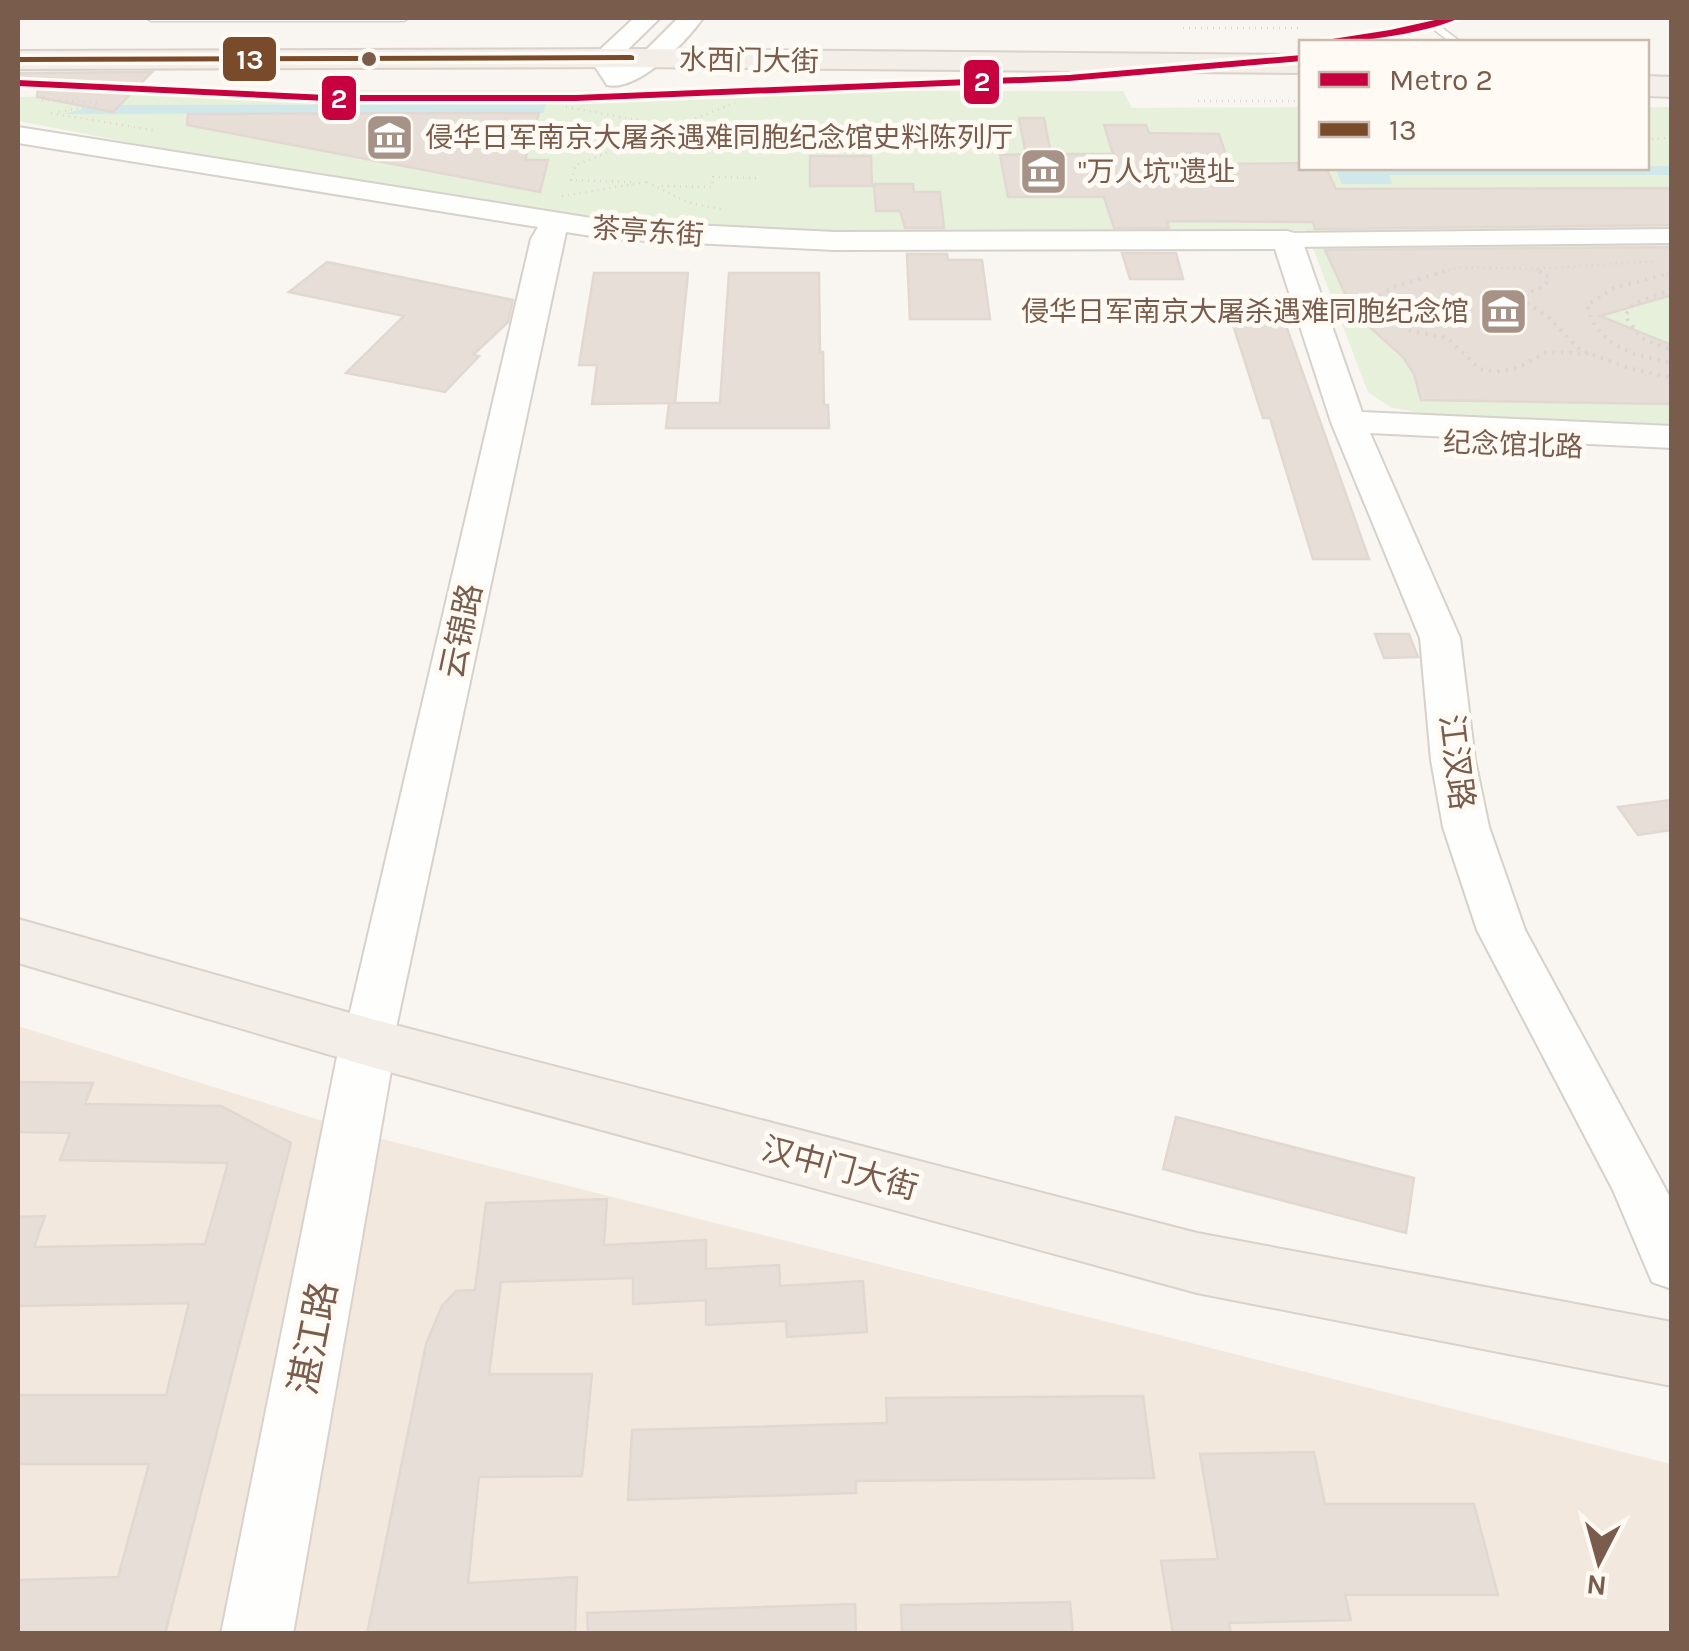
<svg xmlns="http://www.w3.org/2000/svg" width="1689" height="1651" font-family="Karla,'Noto Sans SC',sans-serif">
	<rect width="100%" height="100%" fill="#f9f5f0"/>
	<path fill="#f2e8de" d="M18,1026L374,1137L1671,1464V1633H18Z"/>
	<path fill="#e7f0db" d="M283,90L1123,91L1132,108L1301,107L1302,168H1646L1647,107H1671V429L1428,415L1390,407L1368,392L1306,230C1064,230 819,239 578,216C390,198 203,155 18,121V97Z"/>
	<g fill="#d0e8ea">
		<path d="M546,104L543,113L64,114L97,105Z"/>
		<path d="M1671,166V175H1389L1392,184H1342L1335,168Z"/>
	</g>
	<g fill="#e6ded7" stroke="#e2d8d2" stroke-width="2.5">
		<path d="M152,72L113,112L37,97L38,88L18,86V73Z"/>
		<path d="M539,113L525,160H548L540,192L187,125L188,114Z"/>
		<path d="M1019,118H1044L1051,154H1113L1104,125H1146L1149,133L1219,134L1229,164L1302,163V168H1326L1336,189L1672,188V225L1315,229L1313,222L1167,221L1169,228H1114L1104,197H1008L1000,155L1026,154Z"/>
		<path d="M810,156H871L872,186H810Z"/>
		<path d="M874,184H913L914,192H940L944,228H905L900,211H876Z"/>
		<path d="M1672,247V295L1600,316L1672,345V404L1421,400L1414,374L1403,357L1354,313L1325,250Z"/>
		<path d="M1122,253H1176L1183,279H1130Z"/>
		<path d="M907,254H947L948,260H982L990,319H910Z"/>
		<path d="M327,262L513,300L508,322L473,355L479,356L445,392L346,373L404,316L289,292Z"/>
		<path d="M594,273H688L675,403L592,404L597,365H579Z"/>
		<path d="M729,273H819L820,352H823L824,405H828L829,428H666L669,403H720Z"/>
		<path d="M1227,306H1279L1369,559H1313L1270,418H1263Z"/>
		<path d="M1375,634H1409L1418,657L1384,658Z"/>
		<path d="M1672,800V830L1638,835L1618,807Z"/>
		<path d="M18,1082L93,1083L85,1104L221,1106L291,1143L165,1634H18V1580L118,1577L149,1464H18V1395H166L189,1303L18,1306V1217L45,1216L34,1247L205,1244L228,1163L60,1160L70,1133L18,1132Z"/>
		<path d="M1176,1117L1414,1178L1406,1233L1163,1169Z"/>
		<path d="M607,1199L604,1245L706,1240V1269L779,1265L780,1286L863,1281L867,1332L787,1337L786,1321L706,1325V1300L633,1304V1278L501,1282L489,1374H592L582,1476L479,1477L468,1583L577,1577L575,1634H367L426,1344L442,1306L456,1291L475,1290L486,1203Z"/>
		<path d="M1143,1396L1154,1478L856,1481V1493L628,1500L632,1430L887,1423L886,1398Z"/>
		<path d="M1314,1452L1325,1504H1474L1498,1595H1345L1351,1620L1229,1623L1231,1634H1173L1161,1561L1218,1559L1200,1454Z"/>
		<path d="M1070,1602L1073,1634H902L901,1605Z"/>
		<path d="M855,1604L856,1634H588L587,1613Z"/>
	</g>
	<g fill="none" stroke-linecap="round" stroke-linejoin="round">
		<defs>
			<g id="service">
				<path d="M146,18H409L404,21H151Z"/>
				<path d="M1419,18H1429L1461,42H1450Z"/>
			</g>
			<path id="minor" d="M1672,229V243L1287,247L1275,240L1287,233Z"/>
			<g id="tertiary">
				<path d="M634,18H660L617,60L620,66L643,53L678,18H703C686,42 638,92 607,85L590,59Z"/>
				<path d="M18,127L610,221L835,232L1287,231L1298,234L1302,240L1362,412L1672,426V448L1370,433L1460,638L1475,760L1489,827L1525,930L1672,1201V1289L1652,1282L1613,1190L1477,930L1443,827L1431,760L1420,638L1331,422L1275,249L835,250L610,239L566,232L393,1042L386,1056L368,1062L350,1056L343,1042L531,239L538,227L18,143Z"/>
			</g>
			<path id="secondary" d="M368,1020L388,1027L396,1042L293,1634H221L340,1042L348,1027Z"/>
			<g id="primary">
				<path d="M631,49L1302,55V73L631,67L18,69V51Z"/>
				<path d="M1646,76L1672,77V97L1646,96Z"/>
				<path d="M18,919L368,1018L1197,1233L1672,1322V1386L1197,1293L368,1066L18,963Z"/>
			</g>
		</defs>
		<use href="#service" stroke="#d7d1cb" stroke-width="3"/>
		<use href="#minor" stroke="#d7d1cb" stroke-width="4"/>
		<use href="#tertiary" stroke="#d7d1cb" stroke-width="4"/>
		<use href="#secondary" stroke="#d9d2cb" stroke-width="4"/>
		<use href="#primary" stroke="#dad1cc" stroke-width="4"/>
		<g stroke="#dcd5d0" stroke-width="2.5" stroke-dasharray="1 5" stroke-linecap="butt">
			<path d="M1183,28H1302"/>
			<path d="M44,96L41,100L99,102"/>
			<path d="M1198,101H1302"/>
			<path d="M566,107L671,126"/>
			<path d="M59,112L97,105"/>
			<path d="M51,113L157,131"/>
			<path d="M1646,140L1672,137"/>
			<path d="M631,182L571,180L576,165L735,103"/>
			<path d="M647,182L687,202L724,210"/>
			<path d="M662,186L712,187L713,177L760,178"/>
			<path d="M562,196L646,182"/>
			<path d="M1536,270L1543,274"/>
			<path d="M1437,274L1460,267L1534,269L1658,261"/>
			<path d="M1667,274L1672,273"/>
		</g>
		<g stroke="#dcd5d0" stroke-width="4" stroke-dasharray="2.5 6" stroke-linecap="butt">
			<path d="M1445,271L1393,287L1380,296L1382,313L1411,331L1447,338L1480,369L1495,372L1517,368L1547,352L1592,354"/>
			<path d="M1539,271L1549,277L1545,286L1519,297L1549,318L1580,350L1628,368L1672,378"/>
			<path d="M1672,273L1616,287L1587,305C1596,346 1635,356 1672,363"/>
			<path d="M1672,289L1633,304L1625,316L1641,338L1672,350"/>
		</g>
		<use href="#service" fill="#fefefd" fill-rule="evenodd"/>
		<use href="#minor" fill="#fefefd" fill-rule="evenodd"/>
		<use href="#tertiary" fill="#fefefd" fill-rule="evenodd"/>
		<use href="#secondary" fill="#fefefd" fill-rule="evenodd"/>
		<use href="#primary" fill="#f3eee8" fill-rule="evenodd"/>
		<defs>
			<path id="bus-1" d="M631,55L634,56V60L18,62V57Z"/>
		</defs>
		<use href="#bus-1" stroke="#fffaf3" stroke-width="7"/>
		<use href="#bus-1" fill="#7a4b2a" fill-rule="evenodd"/>
		<defs>
			<g id="metro-1">
				<path d="M1444,18H1459C1425,34 1351,44 1313,42L1390,30Z"/>
				<path d="M1302,55V61L1069,81L576,101H326L18,86V80L326,95H576L1069,75Z"/>
			</g>
		</defs>
		<use href="#metro-1" stroke="#fffaf3" stroke-width="7"/>
		<use href="#metro-1" fill="#c7003f" fill-rule="evenodd"/>
	</g>
	<defs>
		<symbol id="museum-square" viewBox="-11 -11 22 22"><rect x="-9" y="-9" width="18" height="18" rx="4" fill="#a69286" stroke="#fffaf3"/><path d="M0-6L6-3V-2H-6V-3ZM-5-1h2V3h-2ZM-1-1h2V3h-2ZM3-1h2V3H3ZM-6 4H6V6H-6Z" fill="#fff"/></symbol>
	</defs>
	<g fill-rule="evenodd">
		<use href="#museum-square" x="362" y="110" width="55" height="55"/>
		<use href="#museum-square" x="1016" y="144" width="55" height="55"/>
		<use href="#museum-square" x="1476" y="284" width="55" height="55"/>
	</g>
	<circle fill="#7a5c4d" stroke="#fffaf3" stroke-width="4" cx="369" cy="59" r="9"/>
	<g text-anchor="middle" stroke-width="10" stroke-linejoin="round" paint-order="stroke">
		<g font-size="28" fill="#7a5c4d" stroke="#fffaf3">
			<text transform="translate(749 60) rotate(1)" y="10">水西门大街</text>
			<text transform="translate(648 231) rotate(4)" y="10">茶亭东街</text>
			<text transform="translate(1513 444) rotate(2)" y="10">纪念馆北路</text>
		</g>
		<g font-size="28" fill="#7a5c4d" stroke="#fffaf3" text-anchor="start">
			<text x="425" y="147">侵华日军南京大屠杀遇难同胞纪念馆史料陈列厅</text>
			<text x="1078" y="181">"万人坑"遗址</text>
			<text x="1469" y="321" text-anchor="end">侵华日军南京大屠杀遇难同胞纪念馆</text>
		</g>
		<g font-size="32" fill="#7a5c4d" stroke="#fffaf3">
			<text transform="translate(461 631) rotate(-78)" y="11">云锦路</text>
			<text transform="translate(1457 762) rotate(83)" y="11">江汊路</text>
			<text transform="translate(840 1168) rotate(15)" y="11">汉中门大街</text>
		</g>
		<g font-size="38" fill="#7a5c4d" stroke="#fffaf3">
			<text transform="translate(313 1338) rotate(-79)" y="13">湛江路</text>
		</g>
	</g>
	<g stroke="#fffaf3" stroke-width="4">
		<rect x="221" y="35" width="57" height="48" rx="10" fill="#7a4b2a"/>
		<rect x="962" y="58" width="39" height="48" rx="10" fill="#c7003f"/>
		<rect x="320" y="74" width="38" height="48" rx="10" fill="#c7003f"/>
	</g>
	<g font-size="28" text-anchor="middle" font-weight="bold" fill="#fff">
		<text x="250" y="69">13</text>
		<text x="982" y="91">2</text>
		<text x="339" y="108">2</text>
	</g>
	<rect width="1689" height="1651" fill="none" stroke="#7a5c4d" stroke-width="40"/>
	<rect x="1299" y="40" width="350" height="130" fill="#fffaf3" stroke="#cabbb1" stroke-width="2.5"/>
	<rect x="1319" y="72" width="50" height="15" fill="#c7003f" stroke="#cabbb1" stroke-width="2.5"/>
	<text x="1389" y="90" font-size="30" fill="#7a5c4d">Metro 2</text>
	<rect x="1319" y="122" width="50" height="15" fill="#7a4b2a" stroke="#cabbb1" stroke-width="2.5"/>
	<text x="1389" y="140" font-size="30" fill="#7a5c4d">13</text>
	<g transform="translate(1599 1561) rotate(186)" stroke="#fffaf3" stroke-width="8" paint-order="stroke">
	<path d="M0-8L18 38L0 25L-18 38Z" fill="#7a5c4d"/>
	<text y="-15" font-size="28" font-weight="bold" text-anchor="middle" fill="#7a5c4d">N</text>
	</g>
</svg>
